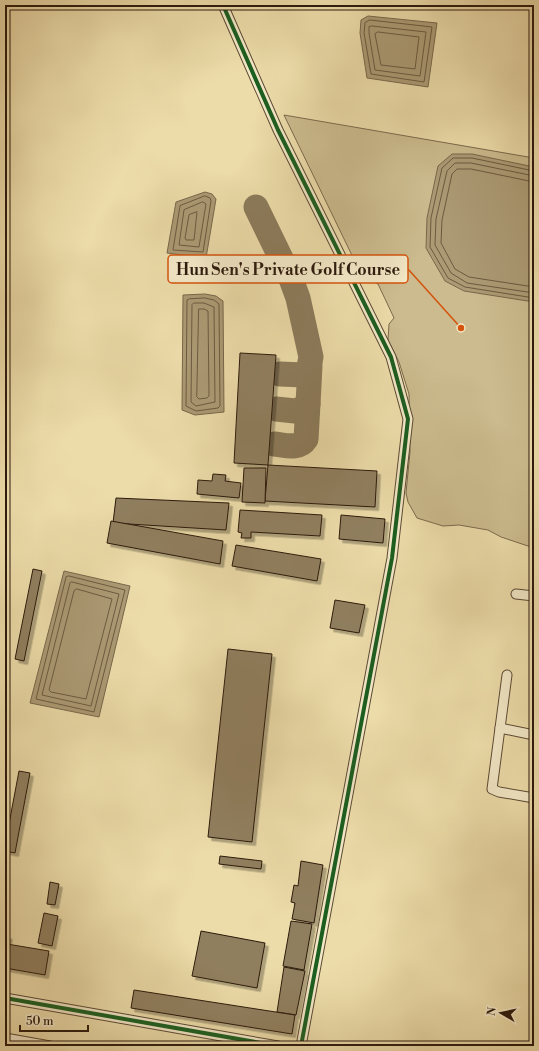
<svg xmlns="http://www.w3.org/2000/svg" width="539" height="1051" font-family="'Libre Bodoni',serif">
	<defs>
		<filter id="shadow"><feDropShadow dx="3.5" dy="3.5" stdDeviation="0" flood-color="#0004"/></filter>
	</defs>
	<rect width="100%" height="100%" fill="#ecdca9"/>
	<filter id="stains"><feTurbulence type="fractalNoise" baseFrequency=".005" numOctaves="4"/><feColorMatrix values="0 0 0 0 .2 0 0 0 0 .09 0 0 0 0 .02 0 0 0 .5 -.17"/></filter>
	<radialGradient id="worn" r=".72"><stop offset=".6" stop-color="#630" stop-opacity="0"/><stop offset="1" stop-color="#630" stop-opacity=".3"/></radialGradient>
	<path fill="#cbbb8e" stroke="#7c6a4e" d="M284,115L534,158V548L501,537L488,530L459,525L443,526L417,518L408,502L406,493L410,452L409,394L399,362L388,340L389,324L394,318L378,284L362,276Z"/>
	<g fill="#ab9a74" stroke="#78674b">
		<path d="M368,16L437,23L428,87L367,78L360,33L361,20Z"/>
		<path d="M452,154H472L534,167V302L464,291L445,281L426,248L427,218L438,166Z"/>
		<path d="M205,192L212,194L216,199L206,258L167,253L176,202Z"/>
		<path d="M205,294L216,296L223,301L224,412L195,415L182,410L183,295Z"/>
		<path d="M64,571L130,586L99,717L30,703Z"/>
	</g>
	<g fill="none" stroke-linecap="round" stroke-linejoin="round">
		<g stroke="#6c5a40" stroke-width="1">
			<path d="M370,20L432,27L424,82L371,74L364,33L365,23Z"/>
			<path d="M372,26L426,32L420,76L375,70L369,33V27Z"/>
			<path d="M378,32L419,37L415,69L381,65L375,34Z"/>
			<path d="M534,171L472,158H453L442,168L431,218L430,247L448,278L465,287L534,298"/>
			<path d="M534,176L471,163H455L447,171L436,219L435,245L451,273L467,283L534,293"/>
			<path d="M534,182L471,169H457L452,174L442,220L441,243L455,269L469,277L534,287"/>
			<path d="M205,196L210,198L211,201L203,252L173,250L180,206Z"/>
			<path d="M203,202L206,204L199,247L179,245L184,210Z"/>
			<path d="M197,212L194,240H186L185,238L189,215Z"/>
			<path d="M205,298L214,300L219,304L220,406L218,408L196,411L186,406L187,300L189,299Z"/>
			<path d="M194,303H204L214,307L215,402L196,406L191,402L192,305Z"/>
			<path d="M199,309H204L208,311L209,396L207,398L199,399L197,397Z"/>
			<path d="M69,576L125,590L94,712L36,699L66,577Z"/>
			<path d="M72,582L119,594L91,706L42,695L70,583Z"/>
			<path d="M77,589L112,599L86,699L51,692L49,690L74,591Z"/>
		</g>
		<g stroke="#8c7b5b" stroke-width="25">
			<path d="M256,207L291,279L298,298L311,357L308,372L304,375L280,374"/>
			<path d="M276,409L295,411L306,407L308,404L310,366"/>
			<path d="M274,444C285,445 299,450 306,439L308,404"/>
		</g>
	</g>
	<g fill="#907f5e" stroke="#2c1a0d" filter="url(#shadow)">
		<path d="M240,353L276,355L268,465L234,463Z"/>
		<path d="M268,465L377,471L375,507L265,501Z"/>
		<path d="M244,468H266L265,503L242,502Z"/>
		<path d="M213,474L226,475L225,481L241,483L239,498L197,494L198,480L212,481Z"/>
		<path d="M116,498L229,503L226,530L113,523Z"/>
		<path d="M240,510L322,515L320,536L251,532V538H241L242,533L238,532Z"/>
		<path d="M341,515L385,519L383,543L339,539Z"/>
		<path d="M111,521L223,541L220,564L107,543Z"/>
		<path d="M236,545L321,559L317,581L232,566Z"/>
		<path d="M33,569L42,571L24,661L15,659Z"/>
		<path d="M335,600L365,605L359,633L330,628Z"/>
		<path d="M228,649L272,654L252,842L208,837Z"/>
		<path d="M19,771L30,773L15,853L5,851V845Z"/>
		<path d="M220,856L262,861L261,869L219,864Z"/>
		<path d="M301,861L323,865L314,923L292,919L295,903L291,902L294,885L298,886Z"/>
		<path d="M50,882L59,884L55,905L47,904Z"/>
		<path d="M44,913L58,916L52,946L38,943Z"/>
		<path d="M291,921L312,924L304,970L283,966Z"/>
		<path d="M201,931L265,943L257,988L192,976Z"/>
		<path d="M5,935L9,936L7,944L49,951L45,975L5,968Z"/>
		<path d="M284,967L305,971L296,1015L277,1012Z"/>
		<path d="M134,990L295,1015L292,1034L131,1008Z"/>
	</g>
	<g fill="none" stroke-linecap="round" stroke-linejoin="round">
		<defs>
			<g id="street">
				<path d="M223,5L278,130L391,357L408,419L392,558L301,1046"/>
				<path d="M516,594L534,596"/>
				<path d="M507,675L492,789L499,792L534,798"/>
				<path d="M500,728L534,735"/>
				<path d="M5,998L278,1046"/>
				<path d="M5,1038L50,1046"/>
			</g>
		</defs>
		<use href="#street" stroke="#5c4a34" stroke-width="11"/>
		<use href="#street" stroke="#f3e8c7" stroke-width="9"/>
		<defs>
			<g id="cycleway">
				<path d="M223,5L278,130L391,357L408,419L392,558L301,1046"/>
				<path d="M5,998L278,1046"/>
			</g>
		</defs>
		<use href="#cycleway" stroke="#f3e8c7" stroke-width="6"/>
		<use href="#cycleway" stroke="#1b5e20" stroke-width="4"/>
	</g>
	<path fill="none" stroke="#d5530c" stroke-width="1.5" d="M461 328L408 269"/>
	<circle fill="#d5530c" stroke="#f3e8c7" stroke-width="1.5" cx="461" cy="328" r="4"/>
	<rect fill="#f3e8c7" stroke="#d5530c" stroke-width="1.5" x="168" y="255" width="240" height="28" rx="4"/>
	<g font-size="16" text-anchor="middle" font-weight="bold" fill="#2c1a0d">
		<text x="288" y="275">Hun Sen's Private Golf Course</text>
	</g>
	<rect width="539" height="1051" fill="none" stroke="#ecdca9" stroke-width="20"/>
	<rect x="6" y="6" width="527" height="1039" fill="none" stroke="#2c1a0d" stroke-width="2"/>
	<rect x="10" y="10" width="519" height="1031" fill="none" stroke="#2c1a0d"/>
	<g transform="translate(501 1013) rotate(279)" stroke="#f3e8c7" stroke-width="3" paint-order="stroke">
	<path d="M0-3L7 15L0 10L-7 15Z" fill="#2c1a0d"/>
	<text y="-6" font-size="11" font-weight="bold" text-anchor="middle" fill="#2c1a0d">N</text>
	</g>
	<path d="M20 1025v6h68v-6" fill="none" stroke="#2c1a0d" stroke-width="2"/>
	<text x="26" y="1025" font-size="12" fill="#2c1a0d" stroke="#f3e8c7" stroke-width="3" paint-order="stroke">50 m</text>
	<rect width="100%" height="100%" filter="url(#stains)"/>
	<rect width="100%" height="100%" fill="url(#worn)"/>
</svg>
